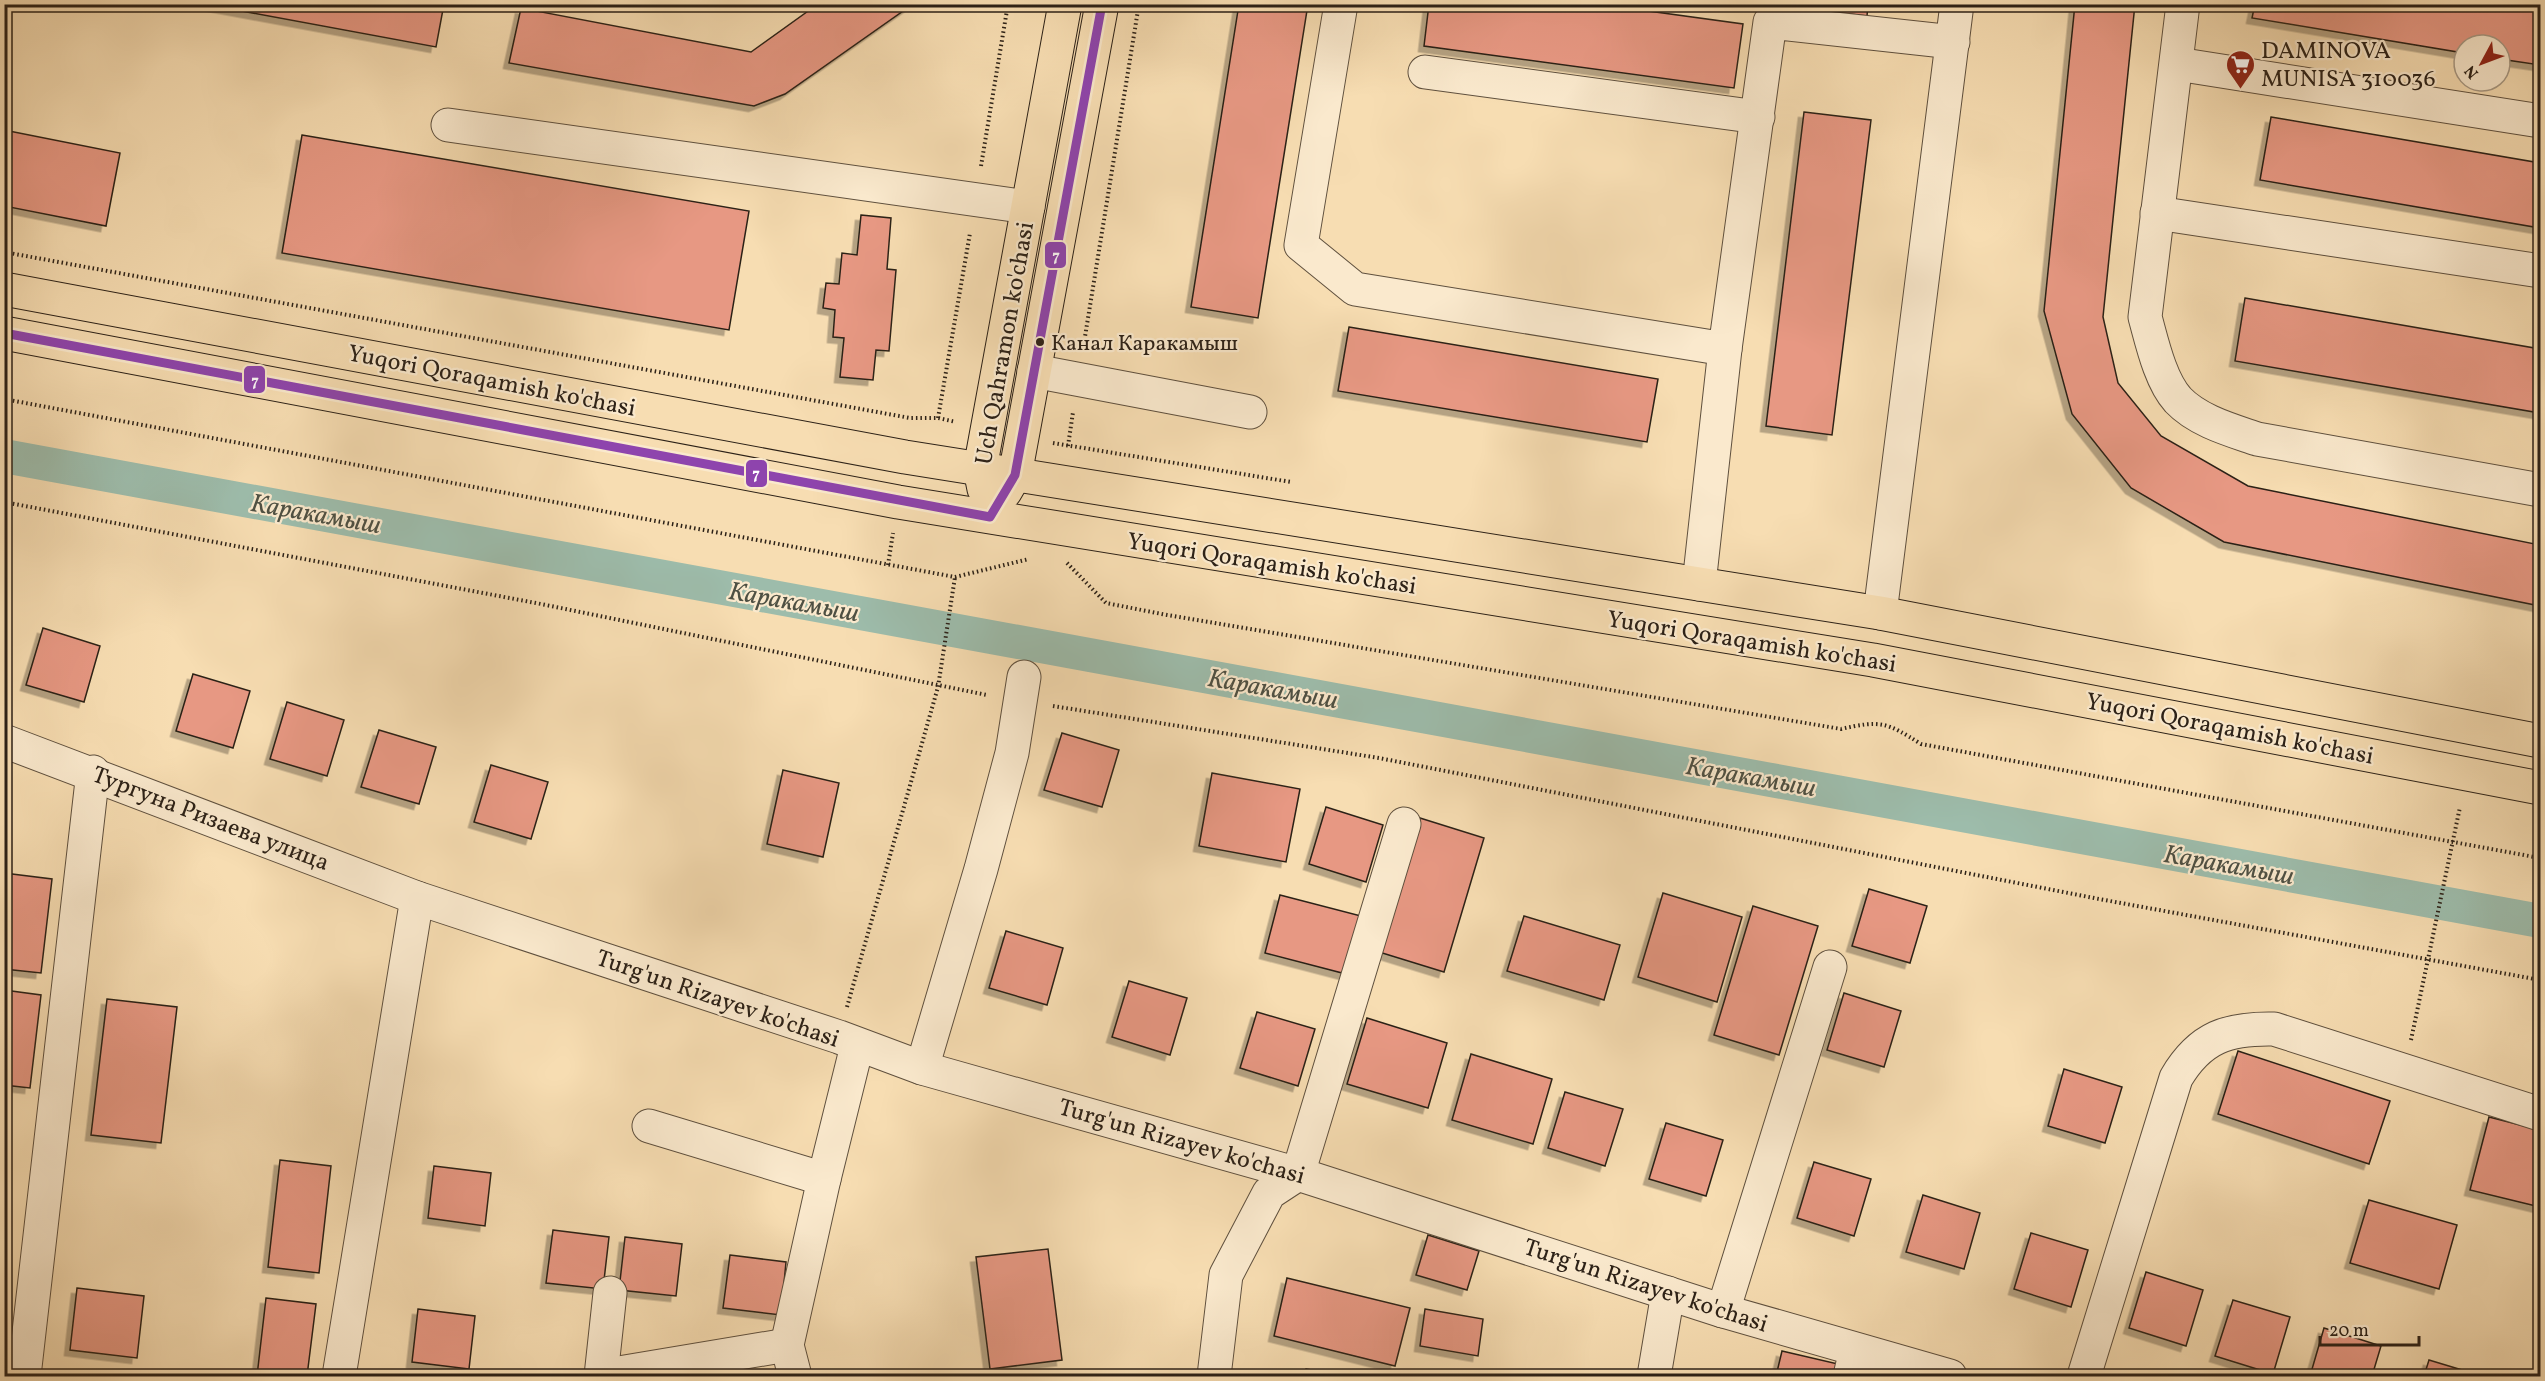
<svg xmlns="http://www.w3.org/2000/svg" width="2545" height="1381" font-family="Vollkorn,serif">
	<defs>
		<filter id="shadow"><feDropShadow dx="-5.5" dy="5.5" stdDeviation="0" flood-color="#0004"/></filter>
	</defs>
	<rect width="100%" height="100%" fill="#f7ddb2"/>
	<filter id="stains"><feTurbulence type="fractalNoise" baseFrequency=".00333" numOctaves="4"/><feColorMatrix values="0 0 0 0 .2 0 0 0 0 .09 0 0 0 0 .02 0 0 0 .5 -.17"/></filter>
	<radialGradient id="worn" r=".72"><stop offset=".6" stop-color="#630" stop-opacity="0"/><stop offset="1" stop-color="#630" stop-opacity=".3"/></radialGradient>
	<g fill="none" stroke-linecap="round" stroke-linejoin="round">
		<path stroke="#9dbcab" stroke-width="34" d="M4,456L2540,921"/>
	</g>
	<g fill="#e79883" stroke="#2c2117" stroke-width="1.5" filter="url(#shadow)">
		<path d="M204,4H444L436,47Z"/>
		<path d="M818,4H913L785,94L754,106L509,63L521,8L751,52Z"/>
		<path d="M1239,4H1308L1258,318L1191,307Z"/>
		<path d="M1429,4H1597L1743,24L1734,88L1424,46Z"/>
		<path d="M1797,4H1868L1867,16L1797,8Z"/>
		<path d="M2075,4H2135L2103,317L2118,383L2161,436L2248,486L2540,545V606L2224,542L2131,488L2072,414L2044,311Z"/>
		<path d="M2255,4H2540V65L2500,59V45H2464V53L2252,18Z"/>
		<path d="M1804,112L1871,120L1832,435L1766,426Z"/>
		<path d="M2271,117L2540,163V228L2260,180Z"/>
		<path d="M4,130L120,153L106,226L4,206Z"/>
		<path d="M302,135L749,211L729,330L282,253Z"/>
		<path d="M861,215L891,218L887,269L896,270L889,351L876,350L873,380L840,377L844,338L833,337L835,310L823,308L826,283L839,284L842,253L857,255Z"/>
		<path d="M2245,298L2540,349V413L2235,361Z"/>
		<path d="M1349,327L1658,379L1647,442L1338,391Z"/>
		<path d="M43,628L100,646L84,702L26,685Z"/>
		<path d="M193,674L250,691L233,748L176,731Z"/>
		<path d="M287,702L344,720L327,776L270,759Z"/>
		<path d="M379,730L436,747L419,804L361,787Z"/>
		<path d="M1062,733L1119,750L1102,807L1044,790Z"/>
		<path d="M491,765L548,782L531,839L474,822Z"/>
		<path d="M783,770L839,783L823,857L767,844Z"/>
		<path d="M1212,773L1300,789L1286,862L1199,846Z"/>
		<path d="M1326,807L1383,825L1366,882L1309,864Z"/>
		<path d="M1420,818L1484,838L1444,972L1379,952Z"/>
		<path d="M4,873L52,879L41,973L4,969Z"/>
		<path d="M1869,889L1927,906L1910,963L1852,946Z"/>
		<path d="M1663,893L1742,917L1717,1002L1638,977Z"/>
		<path d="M1280,895L1361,916L1346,974L1265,953Z"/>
		<path d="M1753,906L1818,926L1779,1055L1714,1035Z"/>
		<path d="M1524,916L1620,945L1604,1000L1507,971Z"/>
		<path d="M1006,931L1063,948L1047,1005L989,988Z"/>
		<path d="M1129,981L1187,998L1170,1055L1112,1037Z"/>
		<path d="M4,990L41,995L30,1088L4,1085Z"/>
		<path d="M1844,993L1901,1011L1884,1067L1827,1050Z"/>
		<path d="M107,999L177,1007L161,1143L91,1135Z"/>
		<path d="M1257,1012L1315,1029L1298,1086L1240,1068Z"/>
		<path d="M1367,1018L1447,1043L1428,1108L1347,1084Z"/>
		<path d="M2238,1051L2390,1101L2369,1164L2218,1114Z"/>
		<path d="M1471,1054L1552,1079L1533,1144L1452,1120Z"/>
		<path d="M2064,1069L2122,1087L2105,1143L2048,1126Z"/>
		<path d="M1565,1092L1623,1109L1605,1166L1548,1148Z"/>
		<path d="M2489,1117L2540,1130V1207L2470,1190Z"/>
		<path d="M1666,1123L1723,1140L1706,1196L1649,1179Z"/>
		<path d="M280,1160L331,1166L319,1273L268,1267Z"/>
		<path d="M1814,1162L1871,1179L1854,1236L1797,1218Z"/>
		<path d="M434,1166L491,1173L485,1226L428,1218Z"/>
		<path d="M1923,1195L1980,1213L1964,1269L1906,1252Z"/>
		<path d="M2369,1200L2457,1225L2439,1289L2350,1263Z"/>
		<path d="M553,1230L609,1237L603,1289L546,1283Z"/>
		<path d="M2031,1233L2088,1250L2071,1307L2014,1289Z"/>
		<path d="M1428,1235L1479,1251L1467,1290L1416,1275Z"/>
		<path d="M625,1237L682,1244L676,1296L619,1290Z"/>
		<path d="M1048,1249L1062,1360L990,1369L976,1257Z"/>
		<path d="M730,1255L786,1262L781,1315L723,1308Z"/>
		<path d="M2146,1272L2203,1290L2186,1346L2129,1328Z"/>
		<path d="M1287,1278L1410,1308L1395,1366L1274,1336Z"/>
		<path d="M77,1288L144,1296L137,1358L70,1350Z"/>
		<path d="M266,1298L316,1304L307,1376H257Z"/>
		<path d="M2233,1300L2290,1317L2273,1374L2215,1356Z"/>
		<path d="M418,1309L475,1316L469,1369L412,1362Z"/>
		<path d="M1425,1309L1483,1319L1478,1356L1420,1346Z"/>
		<path d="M2324,1328L2381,1346L2372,1376H2310Z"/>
		<path d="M1782,1351L1838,1364L1835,1376H1776Z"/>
		<path d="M2429,1360L2482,1376H2424Z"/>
		<path d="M1306,1369L1347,1376H1305Z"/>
	</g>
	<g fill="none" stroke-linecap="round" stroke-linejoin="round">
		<defs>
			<g id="minor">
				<path d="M1341,4L1301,245L1355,289L1725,349L1770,22L1953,42"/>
				<path d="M2183,4L2145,317C2152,342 2160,380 2178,400C2198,421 2231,430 2257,439L2540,490"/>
				<path d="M2177,64L2540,121"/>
				<path d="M1425,72L1758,117"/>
				<path d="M448,125L1028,207"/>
				<path d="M2157,213L2540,271"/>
				<path d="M1034,371L1250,412"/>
				<path d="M1699,584L1725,349"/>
				<path d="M1880,613L1957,4"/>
				<path d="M4,741L417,898L839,1037L922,1068L1298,1174L1723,1311L1950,1376"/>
				<path d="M922,1068L981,869L1012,753L1024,677"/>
				<path d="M649,1126L824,1179L857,1046"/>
				<path d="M1723,1311L1830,967"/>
				<path d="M24,1376L93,772"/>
				<path d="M339,1376L417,898"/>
				<path d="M601,1376L787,1345"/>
				<path d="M601,1376L610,1293"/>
				<path d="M795,1376L787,1345L824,1179"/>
				<path d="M1214,1376L1226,1275L1269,1193L1298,1174L1404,824"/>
				<path d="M1654,1376L1668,1293"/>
				<path d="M1850,1376L1856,1350"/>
				<path d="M2084,1376L2176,1078C2200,1037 2228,1028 2274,1029L2540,1114"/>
			</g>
			<g id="major">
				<path d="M4,289L905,457L1880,613L2540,741"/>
				<path d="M4,333L898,502L1873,660L2540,788"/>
				<path d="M984,489L980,469L1065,4"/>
				<path d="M1005,492L1015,475L1102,4"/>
			</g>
		</defs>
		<use href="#minor" stroke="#5f503e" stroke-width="35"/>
		<use href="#major" stroke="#2c2117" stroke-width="35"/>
		<g stroke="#2c2117" stroke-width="4" stroke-dasharray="1.5 3" stroke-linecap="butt">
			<path d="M981,166L1008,4"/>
			<path d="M4,252L910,418H938L956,422"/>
			<path d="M1083,349L1139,4"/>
			<path d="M4,399L955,577L1029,559"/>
			<path d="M938,418L970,233"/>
			<path d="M1053,443L1291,482"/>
			<path d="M1068,446L1073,412"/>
			<path d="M4,502L541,604L987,695"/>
			<path d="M1067,563L1106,603L1167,615L1841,729C1881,720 1886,722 1921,744L2540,858"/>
			<path d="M888,565L893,533"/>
			<path d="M1053,706L1379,758L2099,899L2540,980"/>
			<path d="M847,1007L938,687L955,577"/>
			<path d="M2411,1040L2460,807"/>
		</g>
		<use href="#minor" stroke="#fae9cd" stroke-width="33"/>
		<use href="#major" stroke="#f7ddb2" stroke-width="33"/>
		<defs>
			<path id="bus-1" d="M4,333L990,517L1015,475L1102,4"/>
		</defs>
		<use href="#bus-1" stroke="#fae9cd" stroke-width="14"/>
		<use href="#bus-1" stroke="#8e44ad" stroke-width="9"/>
	</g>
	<defs>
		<symbol id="supermarket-pin" viewBox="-11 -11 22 30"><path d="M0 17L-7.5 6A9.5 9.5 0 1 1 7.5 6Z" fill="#8f2418" stroke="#fae9cd"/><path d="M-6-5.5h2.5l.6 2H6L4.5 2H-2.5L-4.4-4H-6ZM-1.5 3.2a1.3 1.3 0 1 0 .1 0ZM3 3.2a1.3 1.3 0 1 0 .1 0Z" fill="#fff"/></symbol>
	</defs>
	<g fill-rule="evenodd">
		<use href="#supermarket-pin" x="2224" y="48" width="33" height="45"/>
	</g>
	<circle fill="#2c2117" stroke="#fae9cd" stroke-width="2" cx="1040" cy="342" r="5"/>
	<g text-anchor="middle" stroke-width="4.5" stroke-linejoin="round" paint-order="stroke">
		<g font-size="22" fill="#2c2117" stroke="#fae9cd" text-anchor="start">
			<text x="1051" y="350">Канал Каракамыш</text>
		</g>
		<g font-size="24" fill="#2c2117" stroke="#fae9cd" text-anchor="start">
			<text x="2261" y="58">DAMINOVA<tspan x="2261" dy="28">MUNISA 310036</tspan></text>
		</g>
		<g font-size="24" fill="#2c2117" stroke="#fae9cd">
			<text transform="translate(1004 343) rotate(-80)" y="8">Uch Qahramon ko'chasi</text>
			<text transform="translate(492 380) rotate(11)" y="8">Yuqori Qoraqamish ko'chasi</text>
			<text transform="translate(1272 563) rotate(9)" y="8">Yuqori Qoraqamish ko'chasi</text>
			<text transform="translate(1752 641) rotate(9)" y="8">Yuqori Qoraqamish ko'chasi</text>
			<text transform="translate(2230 728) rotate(11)" y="8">Yuqori Qoraqamish ko'chasi</text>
			<text transform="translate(211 818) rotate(21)" y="8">Тургуна Ризаева улица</text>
			<text transform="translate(718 998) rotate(19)" y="8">Turg'un Rizayev ko'chasi</text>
			<text transform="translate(1182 1141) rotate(16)" y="8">Turg'un Rizayev ko'chasi</text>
			<text transform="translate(1646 1285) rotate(18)" y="8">Turg'un Rizayev ko'chasi</text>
		</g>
		<g font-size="26" font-style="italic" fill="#4e5043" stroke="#fae9cd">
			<text transform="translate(316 513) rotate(10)" y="9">Каракамыш</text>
			<text transform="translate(794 601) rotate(10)" y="9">Каракамыш</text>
			<text transform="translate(1273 688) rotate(10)" y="9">Каракамыш</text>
			<text transform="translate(1751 776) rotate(10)" y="9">Каракамыш</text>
			<text transform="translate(2229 864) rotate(10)" y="9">Каракамыш</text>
		</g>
	</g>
	<g stroke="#fae9cd" stroke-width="2">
		<rect x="1044" y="241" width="23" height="28" rx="6" fill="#8e44ad"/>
		<rect x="243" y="365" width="23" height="29" rx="6" fill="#8e44ad"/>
		<rect x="745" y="459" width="23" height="29" rx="6" fill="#8e44ad"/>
	</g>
	<g font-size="16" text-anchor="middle" font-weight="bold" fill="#fff">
		<text x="1056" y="261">7</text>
		<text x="255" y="386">7</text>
		<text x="756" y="479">7</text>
	</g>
	<rect width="2545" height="1381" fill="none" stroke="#f7ddb2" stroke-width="24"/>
	<rect x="6" y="6" width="2533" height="1369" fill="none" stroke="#2c2117" stroke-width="3"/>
	<rect x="12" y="12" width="2521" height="1357" fill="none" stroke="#2c2117" stroke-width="1.5"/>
	<g transform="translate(2482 63) rotate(229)"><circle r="28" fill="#fae9cd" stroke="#a89984" stroke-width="1.5"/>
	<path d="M0-4.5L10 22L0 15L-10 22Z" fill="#8f2418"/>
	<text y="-9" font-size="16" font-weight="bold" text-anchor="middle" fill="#2c2117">N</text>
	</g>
	<path d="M2320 1336v9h99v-9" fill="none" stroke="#2c2117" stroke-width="3"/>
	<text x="2329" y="1336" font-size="18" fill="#2c2117" stroke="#fae9cd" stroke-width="4.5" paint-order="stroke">20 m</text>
	<rect width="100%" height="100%" filter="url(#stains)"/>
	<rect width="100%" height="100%" fill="url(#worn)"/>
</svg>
